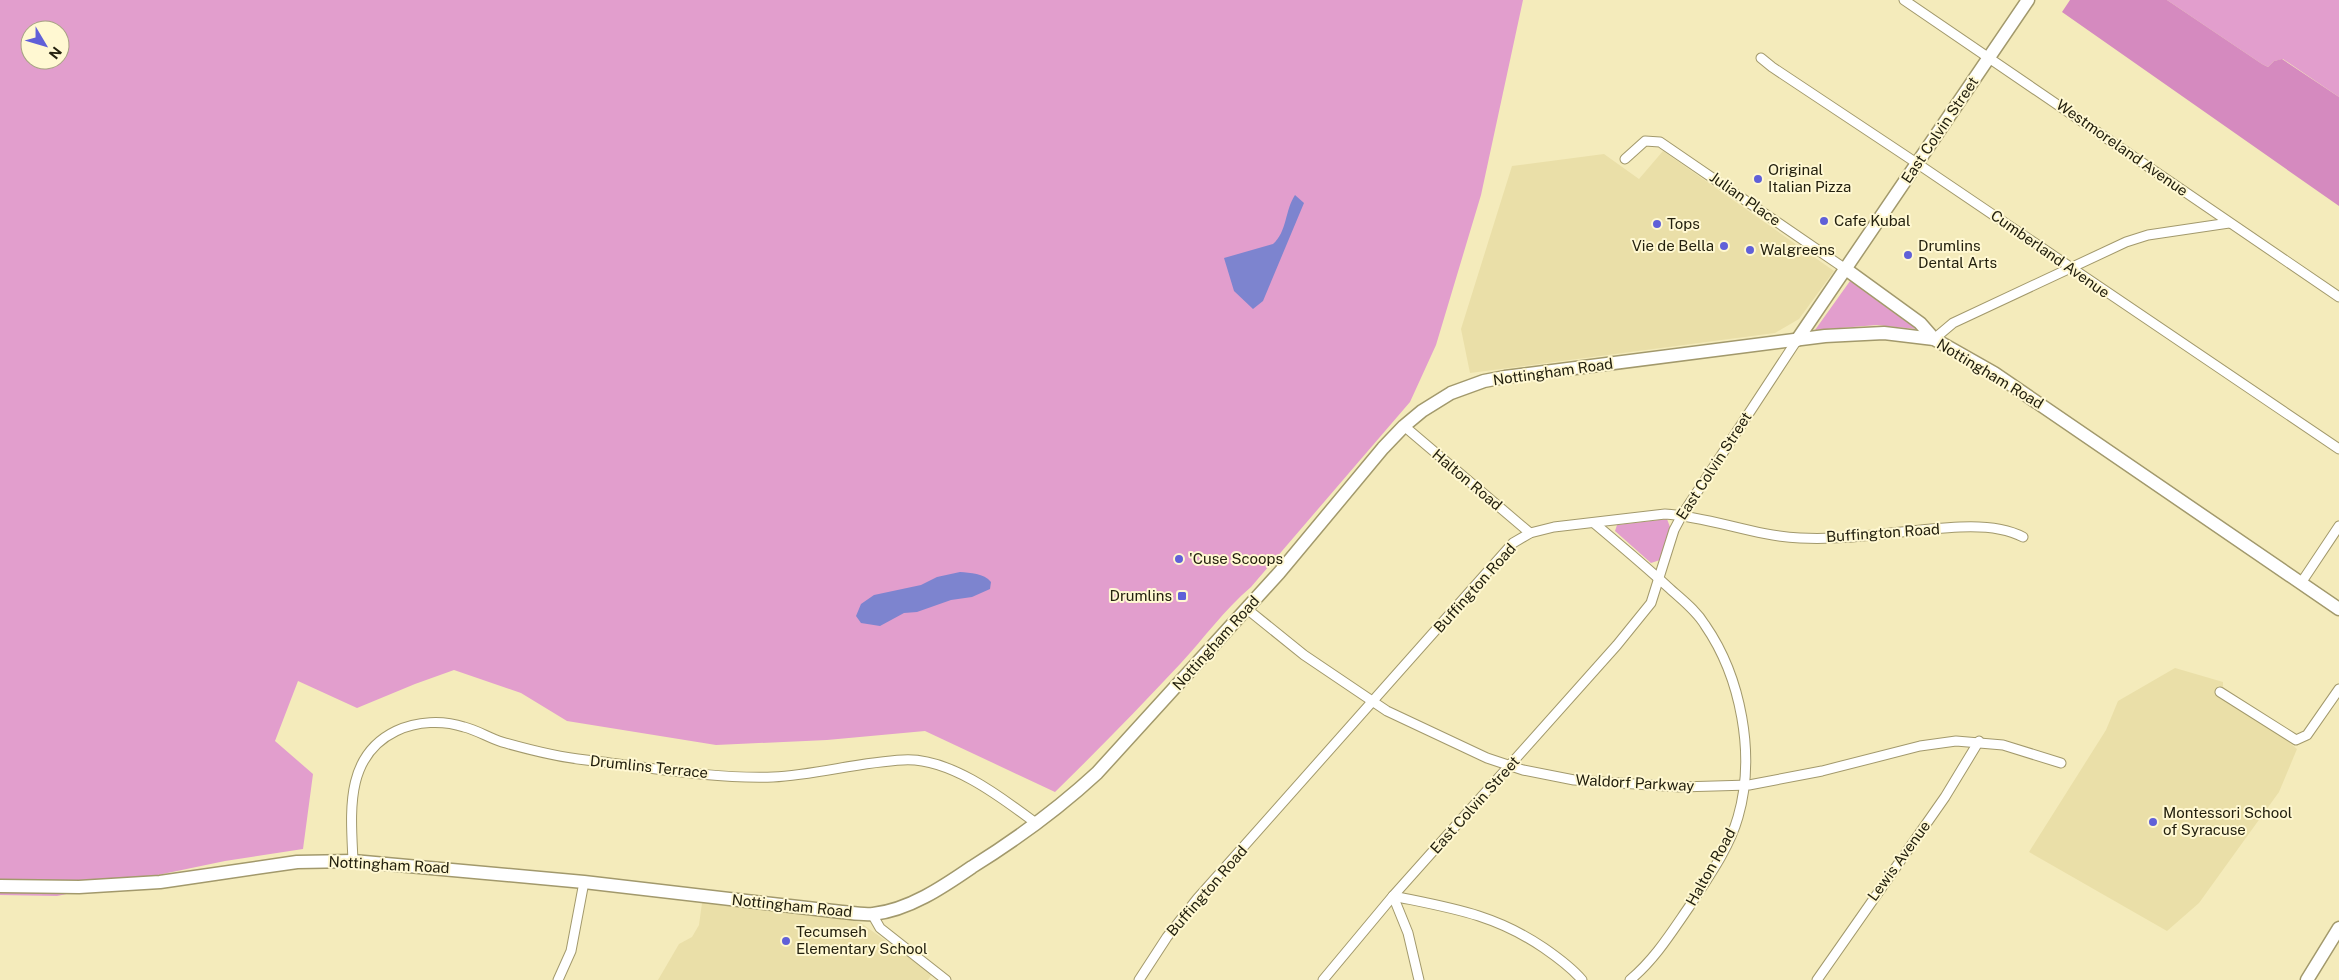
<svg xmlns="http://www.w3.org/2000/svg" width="2339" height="980" font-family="'Public Sans',sans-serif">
	<rect width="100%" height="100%" fill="#f4ebbb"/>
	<g fill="#eadfa8">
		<path d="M1663,151L1834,271L1799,319L1775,333L1470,373L1461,329L1512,166L1604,154L1639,179Z"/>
		<path d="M2175,668L2223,682V687L2297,749L2279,792L2199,903L2167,931L2029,852L2106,730L2118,701Z"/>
		<path d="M702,903L848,919L861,923L932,974L928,980H658L679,944L692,937L699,925Z"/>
	</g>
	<g fill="#e29ecd" fill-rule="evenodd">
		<path d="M0,0H1523L1481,195L1436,345L1410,402L1251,587C1224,610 1205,637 1181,663C1140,707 1098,750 1055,792L925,731L827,740L716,745L567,721L521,693L454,670L415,684L357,708L298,681L275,741L313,774L303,849L225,861L57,896L0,895ZM30,30H60V60H30Z"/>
		<path d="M2167,0H2339V97L2283,59L2274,61L2268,67L2262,64Z"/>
		<path d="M1850,281L1916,329L1877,325L1815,330Z"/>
		<path d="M1667,519L1670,527L1660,560L1651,563L1615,531L1617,525Z"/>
	</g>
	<path fill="#d58abf" d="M2070,0H2167L2262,64L2268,67L2274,61L2282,59L2339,97V206L2062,12Z"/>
	<g fill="#7d84cf">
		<path d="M1295,195L1304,203L1263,301L1253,309L1234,291L1224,258L1273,244C1287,232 1285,210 1295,195Z"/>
		<path d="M960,572C970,573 984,573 991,582L990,589L972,597L951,600L917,612L904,613L880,626L861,623L856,616L861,604L874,595L921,585L937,577Z"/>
	</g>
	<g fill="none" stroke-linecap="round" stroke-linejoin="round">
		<defs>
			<g id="street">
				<path d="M1904,0L2339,297"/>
				<path d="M1761,58L1772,67L1918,164L2339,449"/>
				<path d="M1625,159L1645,141L1660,142L1847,270"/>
				<path d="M1934,339L1953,323L2126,242L2148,235L2229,223"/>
				<path d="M1404,426L1530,533"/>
				<path d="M1594,523C1619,544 1644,565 1668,587C1681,599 1696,610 1705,625C1741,677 1756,755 1738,817C1729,849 1707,879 1689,907C1671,933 1655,959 1630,980"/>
				<path d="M2301,583L2339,526"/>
				<path d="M1247,609L1304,655L1387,711L1487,758L1523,770L1574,780L1680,787L1749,785L1822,771L1920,746L1956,741L2003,745L2061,763"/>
				<path d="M2220,692L2296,740L2307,735L2339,689"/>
				<path d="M353,861C351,813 344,756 396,731C417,721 443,720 464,727C477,730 489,738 502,742C530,750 557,757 586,760C647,767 711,779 773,777C816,775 859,762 903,760C949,757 1001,797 1037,824"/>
				<path d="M1393,896C1451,908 1494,914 1544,948C1557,957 1572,968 1582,980"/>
				<path d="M1393,896L1408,933L1419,980"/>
				<path d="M872,914L880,928L946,980"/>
				<path d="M558,980L571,951L584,882"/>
				<path d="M1139,980L1167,937L1197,899L1513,543L1530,533L1554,527L1665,514C1711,517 1754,536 1800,538C1853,541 1907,529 1960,527C1981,526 2004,527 2023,537"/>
				<path d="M1323,980L1393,896L1617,645L1651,603L1674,530L1682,515L1797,340"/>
				<path d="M1817,980L1945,797L1979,741"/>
			</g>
			<g id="secondary">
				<path d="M1847,270L1920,323L1934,339"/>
				<path d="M1797,340L2028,0"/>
				<path d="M0,886L79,887L160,882L297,862L353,861L584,882L842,912C852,913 863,915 873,914C909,910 943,887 972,867C1017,839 1058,809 1097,773L1279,573L1383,448L1404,426L1422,411L1451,393L1484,381L1505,377L1825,336L1884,333L1934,339L1994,373L2339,609"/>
				<path d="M2307,980L2339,928"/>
			</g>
		</defs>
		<use href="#street" stroke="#a2996c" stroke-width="11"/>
		<use href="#secondary" stroke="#a2996c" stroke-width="15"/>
		<use href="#street" stroke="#fff" stroke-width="9"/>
		<use href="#secondary" stroke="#fff" stroke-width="12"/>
	</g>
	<g fill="#6060d8" stroke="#fff8d2" stroke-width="2">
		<circle cx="1758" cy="179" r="5"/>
		<circle cx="1824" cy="221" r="5"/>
		<circle cx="1657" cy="224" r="5"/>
		<circle cx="1724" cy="246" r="5"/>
		<circle cx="1750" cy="250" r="5"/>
		<circle cx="1908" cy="255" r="5"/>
		<circle cx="1179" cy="559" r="5"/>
		<rect x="1177" y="591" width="10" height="10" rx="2.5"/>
		<circle cx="2153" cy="822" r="5"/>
		<circle cx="786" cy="941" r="5"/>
	</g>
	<g text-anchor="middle" stroke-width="4" stroke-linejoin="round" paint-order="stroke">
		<g font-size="15" fill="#24210f" stroke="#fff8d2">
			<text transform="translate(1940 130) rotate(-56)" y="5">East Colvin Street</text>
			<text transform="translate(2122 148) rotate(35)" y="5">Westmoreland Avenue</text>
			<text transform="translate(1745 199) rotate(35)" y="5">Julian Place</text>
			<text transform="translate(2050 254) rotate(35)" y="5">Cumberland Avenue</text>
			<text transform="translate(1553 372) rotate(-8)" y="5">Nottingham Road</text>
			<text transform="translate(1990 374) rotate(31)" y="5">Nottingham Road</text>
			<text transform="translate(1714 466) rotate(-57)" y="5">East Colvin Street</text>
			<text transform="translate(1467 480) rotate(40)" y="5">Halton Road</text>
			<text transform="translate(1883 533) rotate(-4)" y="5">Buffington Road</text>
			<text transform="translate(1475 588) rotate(-48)" y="5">Buffington Road</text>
			<text transform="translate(1216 643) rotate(-48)" y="5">Nottingham Road</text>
			<text transform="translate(649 767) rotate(6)" y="5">Drumlins Terrace</text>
			<text transform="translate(1635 783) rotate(3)" y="5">Waldorf Parkway</text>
			<text transform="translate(1475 805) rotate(-48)" y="5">East Colvin Street</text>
			<text transform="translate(1899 861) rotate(-54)" y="5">Lewis Avenue</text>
			<text transform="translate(389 865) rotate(3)" y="5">Nottingham Road</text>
			<text transform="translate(1711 867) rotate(-61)" y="5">Halton Road</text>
			<text transform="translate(1207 891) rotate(-49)" y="5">Buffington Road</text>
			<text transform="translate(792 906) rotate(6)" y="5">Nottingham Road</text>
		</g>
		<g font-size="15" fill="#24210f" stroke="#fff8d2" text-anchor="start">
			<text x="1768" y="175">Original<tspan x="1768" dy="17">Italian Pizza</tspan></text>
			<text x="1834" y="226">Cafe Kubal</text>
			<text x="1667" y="229">Tops</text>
			<text x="1714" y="251" text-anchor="end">Vie de Bella</text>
			<text x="1918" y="251">Drumlins<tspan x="1918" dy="17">Dental Arts</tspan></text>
			<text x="1760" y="255">Walgreens</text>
			<text x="1189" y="564">'Cuse Scoops</text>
			<text x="1172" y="601" text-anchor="end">Drumlins</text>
			<text x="2163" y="818">Montessori School<tspan x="2163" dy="17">of Syracuse</tspan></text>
			<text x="796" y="937">Tecumseh<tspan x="796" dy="17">Elementary School</tspan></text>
		</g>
	</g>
	<g transform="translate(45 45) rotate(128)"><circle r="24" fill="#fff8d2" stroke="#a7a284"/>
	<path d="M0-4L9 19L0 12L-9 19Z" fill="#6060d8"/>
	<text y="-8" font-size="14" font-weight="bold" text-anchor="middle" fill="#24210f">N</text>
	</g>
</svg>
